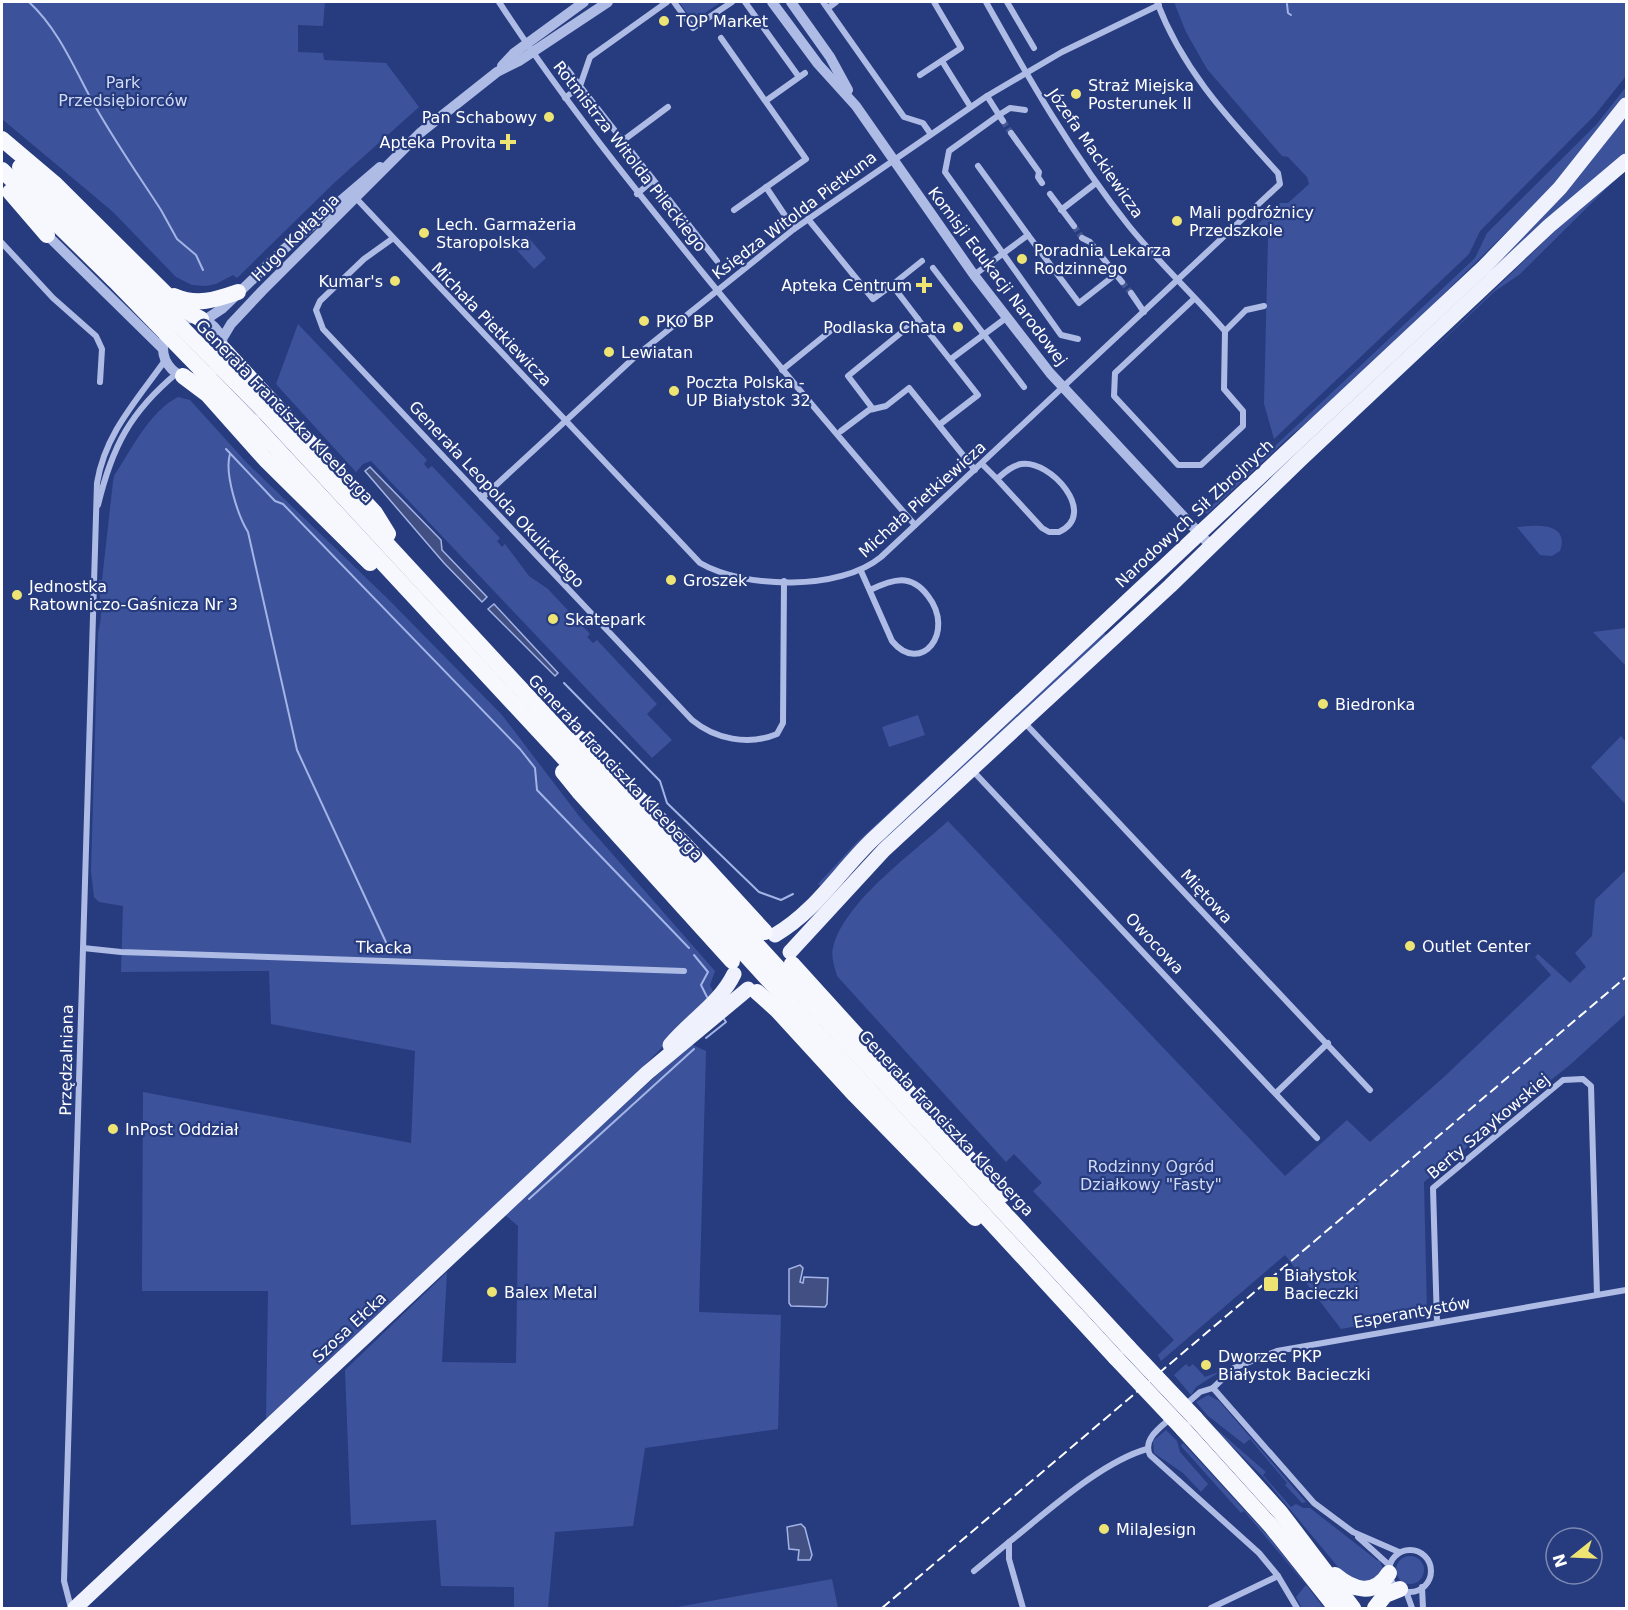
<svg xmlns="http://www.w3.org/2000/svg" width="1628" height="1610" font-family="'DejaVu Sans',sans-serif">
	<rect width="100%" height="100%" fill="#273b7f"/>
	<g fill="#3c539c">
		<path d="M2,2H325L323,26L298,25V52L323,53L324,60L386,63L419,107L334,183L237,278L233,275L216,284L206,286L192,285L176,277L112,211L2,119Z"/>
		<path d="M679,2H721L693,21Z"/>
		<path d="M1174,2H1626V76L1594,116L1480,231L1469,254L1274,439L1264,404L1268,238L1255,227L1280,203H1288L1309,184L1307,177L1288,157L1282,156L1207,69L1186,32Z"/>
		<path d="M1626,87V96L1554,185L1386,351L1330,404L1290,436L1207,514L1205,512L1475,258L1487,233L1596,125Z"/>
		<path d="M1626,112V156L1269,484L1267,482Z"/>
		<path d="M1626,169L1519,275L1495,291L1414,368L1559,227Z"/>
		<path d="M527,236L546,258L534,269L515,248Z"/>
		<path d="M298,324L427,460L424,464L428,469L432,466L500,538L497,541L502,547L505,544L529,576L548,589L590,634L587,637L593,643L597,640L657,704L647,714L672,740L652,758L371,461L363,464L356,472L276,384Z"/>
		<path d="M178,397L190,400L247,463L388,599L502,715L579,816L715,971L710,985L714,994L641,1069L266,1421L268,1291H142L143,1092L411,1143L415,1051L271,1024L269,971L121,972L123,906L99,902L94,897L91,871L98,632C104,613 99,599 99,580H102L113,482L114,476C131,450 150,411 178,397Z"/>
		<path d="M1517,527C1535,525 1570,522 1560,551L1552,556L1540,555Z"/>
		<path d="M1110,608L821,886L818,884L856,843Z"/>
		<path d="M1626,628V666L1593,632Z"/>
		<path d="M1103,632L1107,636L884,844L880,839Z"/>
		<path d="M918,715L925,735L889,747L882,727Z"/>
		<path d="M1621,736L1626,742V805L1591,767Z"/>
		<path d="M948,821L1285,1176L1347,1120L1370,1142L1444,1077L1551,975L1535,957L1538,954L1570,983L1586,967L1575,953L1592,936L1595,900L1626,870V1014L1571,1064L1424,1182L1427,1313L1341,1329L1285,1255L1161,1361L1158,1355L1174,1340L1033,1191L1042,1183L1014,1154L1006,1162L837,976C834,965 830,955 834,944C848,899 913,853 948,821Z"/>
		<path d="M691,1044L706,1051L699,1312L781,1315L778,1429L645,1448L633,1526L555,1532L548,1608H514V1587L441,1586L436,1520L351,1525L345,1370L447,1272L442,1362L516,1363L518,1226L504,1214Z"/>
		<path d="M1186,1364L1189,1367L1193,1364L1205,1377L1221,1371L1196,1387L1191,1395L1174,1375Z"/>
		<path d="M1208,1395L1219,1401L1306,1502L1302,1503L1285,1485L1287,1483L1250,1439L1244,1444L1207,1415L1196,1402Z"/>
		<path d="M1206,1420L1266,1472L1263,1475L1291,1507L1296,1504L1303,1508H1310L1378,1561L1379,1559L1384,1571L1377,1582L1348,1579L1264,1478Z"/>
		<path d="M1166,1430L1177,1441L1180,1452L1208,1484L1201,1492L1183,1473L1154,1453L1153,1441Z"/>
		<path d="M1183,1443L1270,1538L1324,1608H1302L1296,1597L1306,1585L1244,1511L1241,1513L1181,1446Z"/>
		<circle cx="1410" cy="1570" r="14"/>
		<path d="M832,1579L838,1608H672Z"/>
	</g>
	<g fill="#424f82" stroke="#a3b4e6" stroke-width="1.5">
		<path d="M370,467L441,540L442,550L487,597L482,602L444,563L365,471Z"/>
		<path d="M494,604L558,673L555,676L488,609Z"/>
		<path d="M800,1265L803,1268L800,1282L803,1283L804,1277L828,1278L827,1304L825,1307L791,1306L789,1303V1269Z"/>
		<path d="M801,1524L805,1528L812,1555L810,1560H798L799,1550L789,1549L787,1527Z"/>
	</g>
	<g fill="none" stroke-linecap="round" stroke-linejoin="round">
		<g stroke="#a3b4e6" stroke-width="2">
			<path d="M29,2C57,28 72,63 90,97C111,136 137,173 161,210L177,239L196,255L203,270"/>
			<path d="M1287,4L1288,13L1291,15"/>
			<path d="M226,449L275,501L283,504L520,749L535,768L537,790L689,948"/>
			<path d="M230,454C224,473 238,516 248,532L297,750L390,951"/>
			<path d="M564,683L660,781L667,803L759,892L781,900L793,894"/>
			<path d="M694,955L708,972L701,985L707,997"/>
			<path d="M706,1038L726,1022L724,1019"/>
			<path d="M529,1199L694,1049"/>
		</g>
		<g stroke="#475892" stroke-width="6" stroke-dasharray="6 3" stroke-linecap="butt">
			<path d="M1003,121L1011,133"/>
			<path d="M1074,226L1082,238"/>
			<path d="M1122,282L1131,293"/>
		</g>
		<g stroke="#aebbe5" stroke-width="6">
			<path d="M499,2C562,99 634,188 707,278C775,361 844,444 915,525"/>
			<path d="M667,2L590,57L580,86L717,261"/>
			<path d="M674,2L693,28L732,2"/>
			<path d="M745,2L799,77"/>
			<path d="M823,2L904,117L923,123L930,133"/>
			<path d="M986,2C1029,79 1073,156 1129,226C1159,263 1194,295 1225,331L1224,389L1243,411V426L1201,465H1178L1114,396L1115,373L1195,298"/>
			<path d="M1007,2L1034,48"/>
			<path d="M828,8L836,2"/>
			<path d="M721,38L806,159L734,210"/>
			<path d="M942,61L970,106"/>
			<path d="M565,66L580,86L565,98"/>
			<path d="M920,75L961,48L934,2"/>
			<path d="M987,96L999,115L949,151L945,172L1061,335L1078,339"/>
			<path d="M767,100L805,73"/>
			<path d="M1003,121L999,115L1010,108L1025,110"/>
			<path d="M1011,133L1039,172L1038,177L1042,183"/>
			<path d="M621,142L668,107"/>
			<path d="M978,166L1028,235"/>
			<path d="M766,187L794,229"/>
			<path d="M637,194L652,181"/>
			<path d="M1050,194L1074,226"/>
			<path d="M354,196L700,563C745,589 840,591 881,557L1280,184L1278,173C1229,119 1183,71 1157,2"/>
			<path d="M1061,210L1096,183"/>
			<path d="M808,219L873,299L892,285L918,319"/>
			<path d="M1082,238L1090,242L1122,282"/>
			<path d="M392,239L364,259L320,301L316,310L323,329L692,720C715,739 748,746 777,734L783,723L784,581"/>
			<path d="M2,243L53,298L96,336L102,349L100,382"/>
			<path d="M933,268L1024,387"/>
			<path d="M974,275L1028,235L1079,303L1116,274"/>
			<path d="M892,285L922,261"/>
			<path d="M1131,293L1144,312"/>
			<path d="M1225,331L1246,310L1264,306"/>
			<path d="M951,359L1006,318"/>
			<path d="M782,370L834,328"/>
			<path d="M873,409L848,376L918,319L978,395L939,425"/>
			<path d="M841,431L869,410L886,406L909,388L975,470"/>
			<path d="M982,464L997,479C1004,473 1011,466 1021,464C1050,459 1099,514 1059,532H1049L1042,528L997,479"/>
			<path d="M482,498L637,355L794,229L987,96L1062,52L1159,5"/>
			<path d="M98,505C112,447 130,412 177,373"/>
			<path d="M861,571L892,641C921,676 956,632 928,596C911,573 893,579 870,590"/>
			<path d="M1023,721L1370,1090"/>
			<path d="M973,771L1317,1138"/>
			<path d="M83,948L121,952L684,971"/>
			<path d="M1276,1093L1328,1043"/>
			<path d="M1437,1322L1433,1188L1563,1080L1583,1079L1591,1086L1597,1295"/>
			<path d="M1213,1388L1234,1368L1277,1351L1626,1290"/>
			<path d="M1213,1388L1314,1503L1353,1532L1399,1552"/>
			<path d="M1184,1406L1200,1392L1213,1388"/>
			<path d="M1172,1417C1161,1427 1142,1439 1150,1455L1259,1553L1278,1576L1297,1608"/>
			<path d="M1358,1537L1389,1565"/>
			<circle cx="1410" cy="1571" r="21"/>
			<path d="M974,1571L1009,1542"/>
			<path d="M1422,1587L1423,1608"/>
			<path d="M1406,1591L1412,1608"/>
			<path d="M71,1608L64,1581L97,483C105,433 138,399 166,359"/>
			<path d="M1023,1608L1009,1559V1542C1047,1512 1101,1462 1147,1449"/>
			<path d="M1211,1608L1278,1576"/>
		</g>
		<g stroke="#aebbe5" stroke-width="10">
			<path d="M772,2L818,64L856,106L974,275L1050,373L1211,546"/>
			<path d="M791,2L830,57L848,90"/>
			<path d="M502,66L514,53L584,2"/>
			<path d="M47,235L163,349"/>
			<circle cx="193" cy="348" r="30"/>
			<path d="M205,320L223,308L283,250L380,167"/>
			<path d="M222,339L231,324L262,291L420,133L497,72L519,61L608,2"/>
		</g>
		<g stroke="#eff1fd" stroke-width="15">
			<path d="M775,935C816,911 839,872 872,840L1484,267L1560,188L1626,105"/>
			<path d="M790,952L884,850L1170,586L1302,458L1549,226L1626,161"/>
			<path d="M670,1045C691,1020 720,1003 734,974"/>
			<path d="M75,1608L647,1073L748,989"/>
		</g>
		<g stroke="#f7f8fe" stroke-width="16">
			<path d="M2,139L54,183L179,307L201,319"/>
			<path d="M20,167L122,267"/>
			<path d="M2,170L113,279"/>
			<path d="M10,192L47,235"/>
			<path d="M174,296C197,306 215,300 238,292"/>
			<path d="M223,349L375,513L388,534"/>
			<path d="M183,376L207,394L265,459L370,563"/>
			<path d="M264,411L703,886"/>
			<path d="M252,422L692,896"/>
			<path d="M579,738L687,847L765,932"/>
			<path d="M563,772L580,793L732,961"/>
			<path d="M792,964L1002,1195"/>
			<path d="M757,992L777,1010L855,1095L975,1218"/>
			<path d="M848,1044L1128,1347"/>
			<path d="M836,1054L1116,1358"/>
			<path d="M1195,1418L1280,1512L1353,1608"/>
			<path d="M1183,1429L1271,1526L1336,1608"/>
			<path d="M1335,1575C1353,1590 1374,1597 1389,1573"/>
			<path d="M1375,1608L1385,1595L1400,1589"/>
		</g>
		<path stroke="#fff" stroke-width="2" stroke-dasharray="10 4.5" stroke-linecap="butt" d="M882,1608L1626,977"/>
		<g stroke="#f7f8fe" stroke-width="16">
			<path d="M122,267L264,411"/>
			<path d="M113,279L252,422"/>
			<path d="M703,886L848,1044"/>
			<path d="M692,896L836,1054"/>
			<path d="M1128,1347L1195,1418"/>
			<path d="M1116,1358L1183,1429"/>
		</g>
	</g>
	<g fill="#ede474" stroke="#273b7f" stroke-width="2">
		<circle cx="664" cy="21" r="6"/>
		<circle cx="1076" cy="94" r="6"/>
		<circle cx="549" cy="117" r="6"/>
		<path d="M505 133h6v6h6v6h-6v6h-6v-6h-6v-6h6z"/>
		<circle cx="1177" cy="221" r="6"/>
		<circle cx="424" cy="233" r="6"/>
		<circle cx="1022" cy="259" r="6"/>
		<circle cx="395" cy="281" r="6"/>
		<path d="M921 276h6v6h6v6h-6v6h-6v-6h-6v-6h6z"/>
		<circle cx="644" cy="321" r="6"/>
		<circle cx="958" cy="327" r="6"/>
		<circle cx="609" cy="352" r="6"/>
		<circle cx="674" cy="391" r="6"/>
		<circle cx="671" cy="580" r="6"/>
		<circle cx="17" cy="595" r="6"/>
		<circle cx="553" cy="619" r="6"/>
		<circle cx="1323" cy="704" r="6"/>
		<circle cx="1410" cy="946" r="6"/>
		<circle cx="113" cy="1129" r="6"/>
		<rect x="1263" y="1276" width="16" height="16" rx="3"/>
		<circle cx="492" cy="1292" r="6"/>
		<circle cx="1206" cy="1365" r="6"/>
		<circle cx="1104" cy="1529" r="6"/>
	</g>
	<g text-anchor="middle" stroke-width="4.5" stroke-linejoin="round" paint-order="stroke">
		<g font-size="16" fill="#fff" stroke="#273b7f" text-anchor="start">
			<text x="676" y="27">TOP Market</text>
			<text x="1088" y="91">Straż Miejska<tspan x="1088" dy="18">Posterunek II</tspan></text>
			<text x="537" y="123" text-anchor="end">Pan Schabowy</text>
			<text x="496" y="148" text-anchor="end">Apteka Provita</text>
			<text x="1189" y="218">Mali podróżnicy<tspan x="1189" dy="18">Przedszkole</tspan></text>
			<text x="436" y="230">Lech. Garmażeria<tspan x="436" dy="18">Staropolska</tspan></text>
			<text x="1034" y="256">Poradnia Lekarza<tspan x="1034" dy="18">Rodzinnego</tspan></text>
			<text x="383" y="287" text-anchor="end">Kumar's</text>
			<text x="912" y="291" text-anchor="end">Apteka Centrum</text>
			<text x="656" y="327">PKO BP</text>
			<text x="946" y="333" text-anchor="end">Podlaska Chata</text>
			<text x="621" y="358">Lewiatan</text>
			<text x="686" y="388">Poczta Polska -<tspan x="686" dy="18">UP Białystok 32</tspan></text>
			<text x="683" y="586">Groszek</text>
			<text x="29" y="592">Jednostka<tspan x="29" dy="18">Ratowniczo-Gaśnicza Nr 3</tspan></text>
			<text x="565" y="625">Skatepark</text>
			<text x="1335" y="710">Biedronka</text>
			<text x="1422" y="952">Outlet Center</text>
			<text x="125" y="1135">InPost Oddział</text>
			<text x="1284" y="1281">Białystok<tspan x="1284" dy="18">Bacieczki</tspan></text>
			<text x="504" y="1298">Balex Metal</text>
			<text x="1218" y="1362">Dworzec PKP<tspan x="1218" dy="18">Białystok Bacieczki</tspan></text>
			<text x="1116" y="1535">MilaJesign</text>
		</g>
		<g font-size="16" fill="#d1daf4" stroke="#273b7f">
			<text x="123" y="88">Park<tspan x="123" dy="18">Przedsiębiorców</tspan></text>
			<text x="1151" y="1172">Rodzinny Ogród<tspan x="1151" dy="18">Działkowy "Fasty"</tspan></text>
		</g>
		<g font-size="16" fill="#fff" stroke="#273b7f">
			<text transform="translate(1096 153) rotate(55)" y="6">Józefa Mackiewicza</text>
			<text transform="translate(630 156) rotate(52)" y="6">Rotmistrza Witolda Pileckiego</text>
			<text transform="translate(794 215) rotate(-37)" y="6">Księdza Witolda Pietkuna</text>
			<text transform="translate(295 237) rotate(-45)" y="6">Hugo Kołłątaja</text>
			<text transform="translate(998 276) rotate(53)" y="6">Komisji Edukacji Narodowej</text>
			<text transform="translate(492 324) rotate(46)" y="6">Michała Pietkiewicza</text>
			<text transform="translate(285 411) rotate(46)" y="6">Generała Franciszka Kleeberga</text>
			<text transform="translate(497 494) rotate(47)" y="6">Generała Leopolda Okulickiego</text>
			<text transform="translate(922 499) rotate(-42)" y="6">Michała Pietkiewicza</text>
			<text transform="translate(1194 513) rotate(-43)" y="6">Narodowych Sił Zbrojnych</text>
			<text transform="translate(616 767) rotate(47)" y="6">Generała Franciszka Kleeberga</text>
			<text transform="translate(1207 896) rotate(47)" y="6">Miętowa</text>
			<text transform="translate(1155 943) rotate(47)" y="6">Owocowa</text>
			<text transform="translate(384 947) rotate(1)" y="6">Tkacka</text>
			<text transform="translate(66 1060) rotate(-89)" y="6">Przędzalniana</text>
			<text transform="translate(947 1123) rotate(47)" y="6">Generała Franciszka Kleeberga</text>
			<text transform="translate(1488 1126) rotate(-40)" y="6">Berty Szaykowskiej</text>
			<text transform="translate(1412 1312) rotate(-10)" y="6">Esperantystów</text>
			<text transform="translate(349 1327) rotate(-43)" y="6">Szosa Ełcka</text>
		</g>
	</g>
	<rect width="1628" height="1610" fill="none" stroke="#ffffff" stroke-width="6"/>
	<g transform="translate(1574 1556) rotate(252)"><circle r="28" fill="#273b7f" stroke="#7d89b2" stroke-width="1.5"/>
	<path d="M0-4.5L10 22L0 15L-10 22Z" fill="#ede474"/>
	<text y="-9" font-size="16" font-weight="bold" text-anchor="middle" fill="#ffffff">N</text>
	</g>
</svg>
